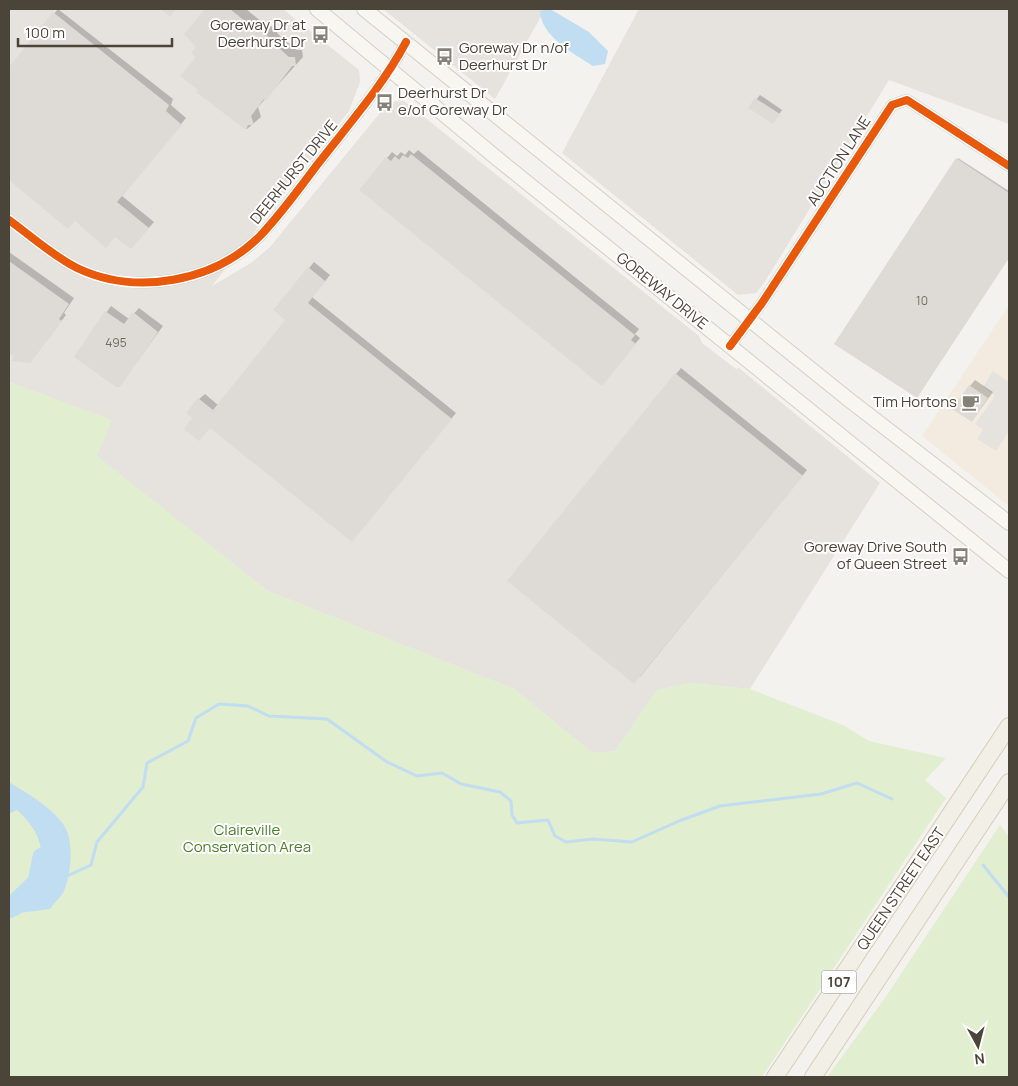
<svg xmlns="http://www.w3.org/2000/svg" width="1018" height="1086" font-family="Manrope,sans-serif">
	<rect width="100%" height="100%" fill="#f4f2ee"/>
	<path fill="#f3ebdf" d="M1009,305V506L922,436Z"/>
	<g fill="#e6e2de">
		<path d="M9,9H283L359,70L360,82L349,111L212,286L251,263L270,247L389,102L404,101L699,336L702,343L736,369L739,368L880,483L750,689L691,683L657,690L615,751L599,753L590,751L514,689L268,591L96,456L111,420L9,382Z"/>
		<path d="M383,9H545L495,99Z"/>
		<path d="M639,9H1009V124L889,80L764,283L756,293L738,295L562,153Z"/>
	</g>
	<g fill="#e1eecf">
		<path d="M9,382L112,420L97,456L268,591L514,689L590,751L599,753L615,751L657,690L691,683L750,689L843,725L869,741L946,758L925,780L946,798L762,1077H9Z"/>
		<path d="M1000,825L1009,837V1077H827L885,998Z"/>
	</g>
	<g fill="#e6e3df">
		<path d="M426,137L476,178L470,185L420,144Z"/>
		<path d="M371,141L378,147L333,202L327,196Z"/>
		<path d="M355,190L362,196L350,210L344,204Z"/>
		<path d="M503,200L586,267L581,274L498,207Z"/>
		<path d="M613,289L660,327L663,340L584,436L577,430L656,334L608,296Z"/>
		<path d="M993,371L1009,382V431L996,451L977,439L983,430L975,424L995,396L983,387Z"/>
		<path d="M588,377L601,387L584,407L571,397Z"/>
	</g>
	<g fill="#c0ddf1">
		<path d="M550,9L589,32L608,51L605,64L593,66C573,53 541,36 540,11Z"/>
		<path d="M9,782C28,794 52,807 65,827C74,842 71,876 64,891C61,897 54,903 50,909L19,913C43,874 55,844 17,810L9,814Z"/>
	</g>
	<g fill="#0003">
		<path d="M58,9L173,99L171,105L186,118L122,196L154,222L136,242L75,220L68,228L9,179V69Z"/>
		<path d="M207,9H246L263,23L273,27L279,35L297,50H302L303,57L258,107L261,117L247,129L198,92V47L186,34Z"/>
		<path d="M760,95L782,110L776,119L750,107Z"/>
		<path d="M409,150L414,154L418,150L639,329L635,334L640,338L607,379L361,190L392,152L397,156L401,152L405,155Z"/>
		<path d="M958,158L1009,191V257L918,395Z"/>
		<path d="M9,252L74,298L64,313L66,315L30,362L14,354L9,353Z"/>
		<path d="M314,262L330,275L312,297L456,413L357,535L211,426L194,418L199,399L205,394L218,405L287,320L309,268Z"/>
		<path d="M111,306L129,319L139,308L163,326L119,386L75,357Z"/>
		<path d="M681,368L807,470L640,677L508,581Z"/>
		<path d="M975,380L993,392L972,421L970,386Z"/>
	</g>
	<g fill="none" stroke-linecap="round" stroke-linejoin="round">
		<g stroke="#c0ddf1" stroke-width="3">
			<path d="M983,865L1009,897"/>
			<path d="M67,876L91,865L97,842L143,787L147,763L188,741L196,718L219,704L248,706L269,716L327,719L387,762L417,776L442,773L461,784L500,792L511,801L512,815L517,823L548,820L555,836L566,842L593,839L632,842L679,821L720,806L821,794L857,783L892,799"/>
			<path d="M13,915L19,913"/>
		</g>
		<path stroke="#c0ddf1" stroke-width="19" d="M9,909L37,882L42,857"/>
	</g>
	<g fill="#dedbd6">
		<path d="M161,9H176L170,16Z"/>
		<path d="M205,9H230L256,30L266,34L272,42L289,57H295L296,66H292L266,101L264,99L251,116L254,125H248L246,130L196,92L198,90L180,76L196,57L191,53L196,47L184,34Z"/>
		<path d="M53,12L169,105L166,111L182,125L117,202L149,228L131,249L115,237L106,248L75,221L68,229L9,180V67Z"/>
		<path d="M755,98L780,114L773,124L748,108Z"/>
		<path d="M411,154L635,335L631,340L636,344L602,386L359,190L386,157L391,161L395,156L399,160L403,155L408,158Z"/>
		<path d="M956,158L1009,193V258L917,398L834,344Z"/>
		<path d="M9,261L69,304L59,319L62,321L30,363L12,361L13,355H9Z"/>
		<path d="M308,267L325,281L308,303L452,419L352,542L210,428L199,441L184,429L192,418L186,413L198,398L213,410L285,320L273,310Z"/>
		<path d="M105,311L124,324L133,312L158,332L120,387H116L74,357Z"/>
		<path d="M675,373L803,476L634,684L507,581Z"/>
		<path d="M969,385L988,398L972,422L952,409Z"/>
	</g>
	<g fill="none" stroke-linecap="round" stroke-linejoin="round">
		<defs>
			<g id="minor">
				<path d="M9,220C31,236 53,256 77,268C136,296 214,282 260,236C281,214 299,189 317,165C348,125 382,87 406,42"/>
				<path d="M730,346L762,303L892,105L907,100L1009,166"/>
			</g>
			<g id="secondary">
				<path d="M317,9L499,160L1009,571"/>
				<path d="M364,9L848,399L1009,523"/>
			</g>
			<g id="primary">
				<path d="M775,1077L1009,726"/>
				<path d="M813,1077L1009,782"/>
			</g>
		</defs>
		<use href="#minor" stroke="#d2d0cb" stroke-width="12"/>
		<use href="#secondary" stroke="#d3cfc5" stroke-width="16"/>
		<use href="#primary" stroke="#d6cebb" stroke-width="18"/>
		<use href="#minor" stroke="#fdfdfc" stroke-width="10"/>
		<use href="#secondary" stroke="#f7f6f1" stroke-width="14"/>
		<use href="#primary" stroke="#f2efe6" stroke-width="16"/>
		<defs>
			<g id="cycleway">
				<path d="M9,220C31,236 53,256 77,268C136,296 214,282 260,236C281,214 299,189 317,165C348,125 382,87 406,42"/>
				<path d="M730,346L762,303L892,105L907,100L1009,166"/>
			</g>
		</defs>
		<use href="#cycleway" stroke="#fff" stroke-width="11"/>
		<use href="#cycleway" stroke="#e8590c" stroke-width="8"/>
	</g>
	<defs>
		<symbol id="bus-bare" viewBox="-9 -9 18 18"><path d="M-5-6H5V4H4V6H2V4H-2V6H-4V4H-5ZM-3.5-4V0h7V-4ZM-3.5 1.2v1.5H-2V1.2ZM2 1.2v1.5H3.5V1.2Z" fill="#868178" stroke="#fff" stroke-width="2.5" paint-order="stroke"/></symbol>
		<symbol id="cafe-bare" viewBox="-9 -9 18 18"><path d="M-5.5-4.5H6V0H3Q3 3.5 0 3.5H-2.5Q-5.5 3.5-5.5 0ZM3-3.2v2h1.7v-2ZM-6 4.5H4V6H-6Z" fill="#868178" stroke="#fff" stroke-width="2.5" paint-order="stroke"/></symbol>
	</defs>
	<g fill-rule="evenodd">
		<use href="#bus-bare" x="308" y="22" width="25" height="25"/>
		<use href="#bus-bare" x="432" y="44" width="25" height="25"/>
		<use href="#bus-bare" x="372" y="90" width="25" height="25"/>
		<use href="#cafe-bare" x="958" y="390" width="25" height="25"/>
		<use href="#bus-bare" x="948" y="544" width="25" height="25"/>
	</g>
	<g text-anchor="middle" stroke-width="4" stroke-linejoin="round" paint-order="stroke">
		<g font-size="12" fill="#706a61">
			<text x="922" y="305">10</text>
			<text x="116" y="347">495</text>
		</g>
		<rect fill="#fff" stroke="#817c74" stroke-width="1" x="821.5" y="970.5" width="35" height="23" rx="4"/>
		<g font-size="14" font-weight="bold" fill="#4b4439">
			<text x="839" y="987">107</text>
		</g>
		<g font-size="15" fill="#4b4439" stroke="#fff" text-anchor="end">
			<text x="306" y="30">Goreway Dr at<tspan x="306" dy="17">Deerhurst Dr</tspan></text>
			<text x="459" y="53" text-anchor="start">Goreway Dr n/of<tspan x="459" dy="17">Deerhurst Dr</tspan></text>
			<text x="398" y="98" text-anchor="start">Deerhurst Dr<tspan x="398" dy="17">e/of Goreway Dr</tspan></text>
			<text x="957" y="407">Tim Hortons</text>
			<text x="947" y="552">Goreway Drive South<tspan x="947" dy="17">of Queen Street</tspan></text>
		</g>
		<g font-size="15" fill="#4b4439" stroke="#fff">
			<text transform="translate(839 161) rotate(-57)" y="5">AUCTION LANE</text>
			<text transform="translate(294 172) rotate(-51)" y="5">DEERHURST DRIVE</text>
			<text transform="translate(662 291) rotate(39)" y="5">GOREWAY DRIVE</text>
			<text transform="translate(901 889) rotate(-56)" y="5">QUEEN STREET EAST</text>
		</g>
		<g font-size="15" fill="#4a7f2a" stroke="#fff">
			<text x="247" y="835">Claireville<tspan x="247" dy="17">Conservation Area</tspan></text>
		</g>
	</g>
	<rect width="1018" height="1086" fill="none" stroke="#4b4439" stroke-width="20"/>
	<g transform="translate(978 1046) rotate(173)" stroke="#ffffff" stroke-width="4" paint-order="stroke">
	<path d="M0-4L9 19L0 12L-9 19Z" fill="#4b4439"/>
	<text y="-8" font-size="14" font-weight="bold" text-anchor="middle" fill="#4b4439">N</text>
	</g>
	<path d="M18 38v8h154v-8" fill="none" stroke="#4b4439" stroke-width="2.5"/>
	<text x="25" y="38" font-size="15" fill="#4b4439" stroke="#ffffff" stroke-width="4" paint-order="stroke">100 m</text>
</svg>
